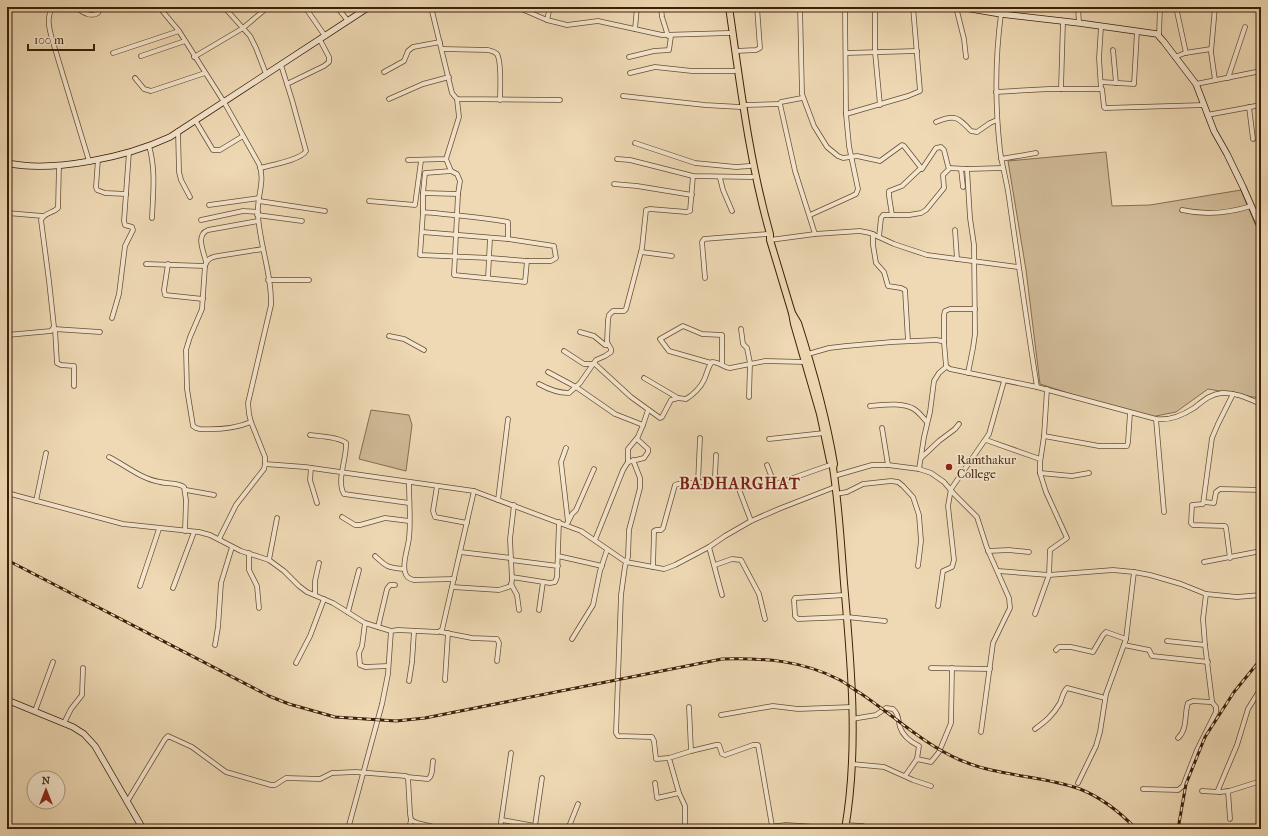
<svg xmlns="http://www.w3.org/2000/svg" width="1268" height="836" font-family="'IM FELL French Canon',serif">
	<rect width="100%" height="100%" fill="#eed9b4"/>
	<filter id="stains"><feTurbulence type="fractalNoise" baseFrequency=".005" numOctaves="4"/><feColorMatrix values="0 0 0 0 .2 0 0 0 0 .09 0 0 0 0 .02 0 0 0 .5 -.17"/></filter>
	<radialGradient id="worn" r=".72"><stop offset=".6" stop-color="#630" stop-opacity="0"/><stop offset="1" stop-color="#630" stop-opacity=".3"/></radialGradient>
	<g fill="#d0ba97" stroke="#866d50">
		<path d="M1106,152L1112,206L1150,205L1241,190L1261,238V395L1259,398L1208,389L1176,412L1146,418L1040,384L1026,270L1008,161Z"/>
		<path d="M371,410L409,415L412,425L406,471L359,459Z"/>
	</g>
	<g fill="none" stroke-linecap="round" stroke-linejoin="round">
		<defs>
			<g id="street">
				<path d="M53,7C46,17 49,28 52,39L89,161"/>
				<path d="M75,7C83,12 90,18 98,13L100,7"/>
				<path d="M159,7L179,31L224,102L259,164C266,181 256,198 258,216C260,246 272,275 271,305L248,403L249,414L251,422L265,457V464L264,469L236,505L219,539"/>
				<path d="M224,7L250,36L256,48L266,74"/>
				<path d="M305,7L325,36"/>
				<path d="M337,7L348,21"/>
				<path d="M431,7L452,93L457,99L560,100"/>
				<path d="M517,7L547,20L567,25L598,21L662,35L729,33"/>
				<path d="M661,7L662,17L668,36"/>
				<path d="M800,7L802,94L814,126L827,147L838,156L843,158L857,156L880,161L902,145L904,146L922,169L936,148L941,147L944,150L948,166L949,168L967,169L1003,168"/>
				<path d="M875,7V52L880,105"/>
				<path d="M956,7L964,39L966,57"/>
				<path d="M1078,7L1079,23"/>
				<path d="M1176,7L1186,53"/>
				<path d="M1001,14C995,59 995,105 1000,150C1002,166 1007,182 1009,198C1018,261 1027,324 1037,387"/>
				<path d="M547,20L550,7"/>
				<path d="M635,29L637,7"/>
				<path d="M1159,36L1160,7"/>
				<path d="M442,49L488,50C491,51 494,51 497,54C502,62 500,90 500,100"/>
				<path d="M1113,50L1116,83"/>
				<path d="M736,51L756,50L760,48L757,7"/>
				<path d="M113,53L179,31"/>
				<path d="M846,53L917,51"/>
				<path d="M141,56L185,41"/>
				<path d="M194,57L243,28L268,7"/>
				<path d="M629,57L654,51L669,50L671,36"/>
				<path d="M1175,57L1185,53L1211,49"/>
				<path d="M384,72L404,61L408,51L413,47L440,42"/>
				<path d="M630,73L655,67L692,71H735"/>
				<path d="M135,78L144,89L151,91L205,73"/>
				<path d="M1228,78L1245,27"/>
				<path d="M1215,80L1211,52L1215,7"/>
				<path d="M1101,82L1134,84L1137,31"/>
				<path d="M287,84L324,66L329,62V57L320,40"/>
				<path d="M1196,84L1261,71"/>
				<path d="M1061,89L1063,21"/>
				<path d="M1102,89L1104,107L1105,108L1204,105"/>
				<path d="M996,92L1049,89H1101L1099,58L1101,27"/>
				<path d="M623,96L705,105L740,107"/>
				<path d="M802,98L781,102L780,104L795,171L815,234"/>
				<path d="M389,99L423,84L449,77"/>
				<path d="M744,105L780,104"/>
				<path d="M1249,107L1253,139"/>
				<path d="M846,114L908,96L920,91L913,7"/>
				<path d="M1207,115L1261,105"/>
				<path d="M195,120L213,150H220L243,136"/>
				<path d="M936,122C955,114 958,117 971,131L977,132L990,123L997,120"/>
				<path d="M178,131L179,172L181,180L190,197"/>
				<path d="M635,143L695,163L736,167L750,166"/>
				<path d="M149,146C156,169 153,194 152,218"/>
				<path d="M98,159L96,187L97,190L105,193L126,194"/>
				<path d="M446,159L451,171"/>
				<path d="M617,159L630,160L693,176L752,177"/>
				<path d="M1001,159L1036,153"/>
				<path d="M408,160L446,159L459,117L457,99"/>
				<path d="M260,168C271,165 301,160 306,151L292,100L281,65"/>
				<path d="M961,169L963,187"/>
				<path d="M967,169L970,218L974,245L975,334L973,348L968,373"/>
				<path d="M720,178L723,190L732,211"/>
				<path d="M614,184L637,186L692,195"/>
				<path d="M423,193L458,194L454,275L525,282L527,261H551L556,258L554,246L508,239"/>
				<path d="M458,194L460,181L457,174L451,171L425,173L423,193V212L420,255L490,258L527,261"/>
				<path d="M259,201L325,211"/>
				<path d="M369,201L415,205L421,161"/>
				<path d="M209,205L259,198"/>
				<path d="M1182,210C1204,215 1229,213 1251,206"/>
				<path d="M7,213L43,216"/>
				<path d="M257,215L302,221"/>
				<path d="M810,215L852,196L856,194L858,189L849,146L846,114L845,7"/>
				<path d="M892,215L889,196V191L902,186L921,168"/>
				<path d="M201,220L243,211L258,212"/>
				<path d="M955,230L957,259"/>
				<path d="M422,232L508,239V222C480,217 452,215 423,212"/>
				<path d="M873,234V245L876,263L884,272L888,286L901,288L905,290L908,341"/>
				<path d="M879,237L881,218L883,215H909L921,213L926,210L944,188L943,175L950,168"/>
				<path d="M770,240L815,234L860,231L870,233L894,244L927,255L1018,267"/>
				<path d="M641,252L672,256"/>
				<path d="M206,262C204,252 195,235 208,230L258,221"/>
				<path d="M146,264L205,266"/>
				<path d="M168,264L164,290L165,295L203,299"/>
				<path d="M488,278L490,238"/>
				<path d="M705,278L702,242L704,239L767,234"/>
				<path d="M268,280H309"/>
				<path d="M112,318L119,294L125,246L133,230L132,227L125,225L124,221L129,152"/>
				<path d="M54,329L100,332"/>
				<path d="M55,329L57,363L61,365L74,366V386"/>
				<path d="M741,329L743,344L747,348L750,363L749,397"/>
				<path d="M580,332L594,336L605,345H608"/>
				<path d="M7,335L51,331L54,327L49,281L41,220C45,212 52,214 58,208L59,165"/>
				<path d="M389,336L404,339L424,350"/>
				<path d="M944,341V315L945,311L950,309H975"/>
				<path d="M564,351L584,364H595L631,397L660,418L662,417L671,400L678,398L686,399C693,395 701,387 704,380C707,374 708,366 712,362C720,362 724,368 730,368L765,361L806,362"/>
				<path d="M808,354L829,348L846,346L892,342L936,340L942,341L944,342L946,366L950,369L1037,387L1156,419C1170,421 1183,415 1194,408C1203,401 1210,394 1222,393C1235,392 1249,399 1261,404"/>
				<path d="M711,363L669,351L660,339L683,326L702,334L722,335V364"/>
				<path d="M548,372L576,387L615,414L643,425"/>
				<path d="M644,378L678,398"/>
				<path d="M539,384C548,389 559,393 569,393L580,383L596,360L605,356L611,352V349L607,342L608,320L609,315L613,311H624L626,309L642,248L646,210L650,209L687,212L690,211L693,176"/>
				<path d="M870,406C883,405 902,402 914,409C919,412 923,418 927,422"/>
				<path d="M1156,419L1164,512"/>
				<path d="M251,422C234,429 218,430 200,429L196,428L193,426L187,389L186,350L190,337L202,309L205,266C207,259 211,257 218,256L263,249"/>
				<path d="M882,428L888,465"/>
				<path d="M310,435C319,436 340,437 346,443C347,458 336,481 344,494L409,503"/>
				<path d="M1044,436L1099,446H1127L1128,442L1130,413"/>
				<path d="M769,439L824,433"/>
				<path d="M986,440L1040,459"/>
				<path d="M566,448L561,462L568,522L566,525"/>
				<path d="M109,457C125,465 141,479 160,482C167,484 178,482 184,487L186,500L185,531"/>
				<path d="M921,458L939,441L955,429L959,424"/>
				<path d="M633,460L640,478V488L629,530L628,557L625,566L621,595L616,733L618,736L652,737L654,741L656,759L669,758"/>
				<path d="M628,462V449L637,438"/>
				<path d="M265,464L305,467L474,491L581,531L626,562L664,569L675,565L709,547L725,536L751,521L781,508L835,487"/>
				<path d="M767,465L774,483L776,484L830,465"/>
				<path d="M311,468L310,480L317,503"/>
				<path d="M919,469L924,437L930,412L934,381L939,373L946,367"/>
				<path d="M1040,473L1072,476L1089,473"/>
				<path d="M834,476L872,465H888L919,469L931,473L944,482L954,494L977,517L987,548L1009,598L1010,608L993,643L981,732"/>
				<path d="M698,482L700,438"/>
				<path d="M409,483C409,501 411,520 409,538C408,549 402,562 405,572C406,577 409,579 414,580L454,579"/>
				<path d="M437,486L433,511L435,517L467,523"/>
				<path d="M186,490L214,495"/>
				<path d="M740,492L751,521"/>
				<path d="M7,493L123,524L199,532L210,535L241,551L269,560L284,571L299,586L307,592L333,603L365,623L391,631"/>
				<path d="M836,494L847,492L863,484L891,481L898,482L903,486L913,497L919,515L921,541L918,566"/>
				<path d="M498,500L508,419"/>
				<path d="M36,501L46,453"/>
				<path d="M1204,502L1214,503L1216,492L1220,489L1261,490"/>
				<path d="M342,517L355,525H360L385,518L409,521"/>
				<path d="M568,522L572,514L576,510L594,469"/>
				<path d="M595,540L623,470L628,462L644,458L648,452V449L637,439L643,425L648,410"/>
				<path d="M709,547L722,595"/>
				<path d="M988,551L1009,550L1029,552"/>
				<path d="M460,552L511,558"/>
				<path d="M249,553V570L257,586L259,608"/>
				<path d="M375,556C387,567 388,568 404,569"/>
				<path d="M558,556L602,566"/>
				<path d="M1230,558L1226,528L1225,526L1193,525L1191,523L1192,505L1203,504L1212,438L1218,424L1233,394"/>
				<path d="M269,560L277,518"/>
				<path d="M511,560L558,566"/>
				<path d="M1204,562L1261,551"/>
				<path d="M715,565L732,559L741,560L759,594L765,619"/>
				<path d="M653,567L654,531L656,530H661L663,528L675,485L678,484L704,482L713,480L715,477L716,455"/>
				<path d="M998,571L1049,575L1113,570L1134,572L1150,575L1181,584L1206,594L1237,597L1261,595"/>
				<path d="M512,577L550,583L555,582L557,577L559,522"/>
				<path d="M511,584L517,595L519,610"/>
				<path d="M140,586L159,529"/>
				<path d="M452,587L499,590L511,586L512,580L510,539L514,505"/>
				<path d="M173,588L194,532"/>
				<path d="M315,595V581L319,563"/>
				<path d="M845,595L795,598L794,600L795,616L798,619L847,617L885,621"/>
				<path d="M938,606L943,571L952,567L954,560L948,506L951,489L989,434L1004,381"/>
				<path d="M539,610L543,582"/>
				<path d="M348,612L359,570"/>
				<path d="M1035,614L1049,575L1050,550L1067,538L1046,492L1040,473V463L1044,436L1047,389"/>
				<path d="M365,623L362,646L359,653L360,665L365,667L388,666"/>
				<path d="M378,627L387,589L390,585H395"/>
				<path d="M441,632L472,638L497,639L499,643L497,661"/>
				<path d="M572,639L593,605L600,571L607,550"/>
				<path d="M1167,641L1205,645"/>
				<path d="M215,645L218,627L221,583L232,547"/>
				<path d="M1124,645L1149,650L1152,656L1208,662"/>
				<path d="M1056,650L1059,647H1071L1093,652L1103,635L1106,632L1126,639"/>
				<path d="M296,663L310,636L324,599"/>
				<path d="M931,668L990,669"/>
				<path d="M445,680L448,633"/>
				<path d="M409,681L412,662L414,631"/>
				<path d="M1261,688L1248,709L1237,745L1218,790L1220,792L1229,791L1261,781"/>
				<path d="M689,707L691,751"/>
				<path d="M35,711L53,662"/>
				<path d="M721,715L773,706L798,709L852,707"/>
				<path d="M852,719L876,715L886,708L893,709C899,714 898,720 900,727C903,737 911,742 919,746L917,759"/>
				<path d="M64,723L71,709L82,695L83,668"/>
				<path d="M1035,729C1046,721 1053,715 1060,703C1062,698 1063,692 1067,688L1105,698"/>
				<path d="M1178,738C1188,729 1184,714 1188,703L1193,701L1210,702L1212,701L1205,645L1203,619L1206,594"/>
				<path d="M852,764L884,767L913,780L931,786"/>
				<path d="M905,776L917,759L931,762L939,752L951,723L952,668"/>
				<path d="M407,777L428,779C433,776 432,767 433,761"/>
				<path d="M655,783L657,798L679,793"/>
				<path d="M1078,783L1096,746L1100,732L1106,694L1126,639L1134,572"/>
				<path d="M1143,789L1178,790L1183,786L1197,750L1216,712V707L1211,701"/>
				<path d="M1202,791L1219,792"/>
				<path d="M1228,791L1230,819"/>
				<path d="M127,802L165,739L168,736L192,747L226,772L271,785H275L286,778L320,779L332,773L356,772L406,776L408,778L410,814L411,820L417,823L442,829"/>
				<path d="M502,820L551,829"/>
				<path d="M846,825L862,826L872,829"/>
				<path d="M535,826L542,778"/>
				<path d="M348,829L382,704L388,674L391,631L398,630L438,632L442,630L474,491"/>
				<path d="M409,829L411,820"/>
				<path d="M500,829L511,753"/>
				<path d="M568,829L578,804"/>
				<path d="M685,829V806L679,793L669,758L691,751L716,745H719L722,754L725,755L753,745H758L772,826"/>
				<path d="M751,829L786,825L845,829"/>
			</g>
			<g id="secondary">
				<path d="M960,7L1001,14L1079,23L1157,34L1164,42L1196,84L1214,131L1227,154L1243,187L1261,228"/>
				<path d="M7,163C53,173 127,157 170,137L369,7"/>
				<path d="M1261,492V493"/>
				<path d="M7,700L73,727L84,734L95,746L143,829"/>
			</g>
			<g id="primary">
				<path d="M729,7C740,83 749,160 770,234V240L792,313L794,324L820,414L830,461"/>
				<path d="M792,313L798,323C813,370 826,416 834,464L833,468C839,506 841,545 844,583C851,662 859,750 845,829"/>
			</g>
		</defs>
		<use href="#street" stroke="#684e34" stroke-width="5.5"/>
		<use href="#secondary" stroke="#3c2009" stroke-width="7"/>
		<use href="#primary" stroke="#3c2009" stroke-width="8"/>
		<use href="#street" stroke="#f4e6ce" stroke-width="4"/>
		<use href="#secondary" stroke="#f4e6ce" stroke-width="5.5"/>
		<use href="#primary" stroke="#eed9b4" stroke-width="6"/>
		<defs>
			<g id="rail">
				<path d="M7,560L269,696L289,704L335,717L396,721L425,718L722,659C765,658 801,660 840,680C847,684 853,689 860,693C893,715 923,744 960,760C999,777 1041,775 1080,789C1102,798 1120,812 1136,829"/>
				<path d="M1178,829L1186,784L1205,737L1234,692L1261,659"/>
			</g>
		</defs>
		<use href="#rail" stroke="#3c2009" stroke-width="3"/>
		<use href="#rail" stroke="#f4e6ce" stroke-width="1.5" stroke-dasharray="4.5" stroke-linecap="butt"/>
	</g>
	<circle fill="#8f2418" stroke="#f4e6ce" stroke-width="1.5" cx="949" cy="467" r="4"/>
	<g text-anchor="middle" stroke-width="3.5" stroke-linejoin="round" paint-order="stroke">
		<g font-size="12" fill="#3c2009" stroke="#f4e6ce" text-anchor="start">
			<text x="957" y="464">Ramthakur<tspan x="957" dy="14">College</tspan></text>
		</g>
		<g font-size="16" font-weight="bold" letter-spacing="1" fill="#7a1f14" stroke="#f4e6ce">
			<text x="740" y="489">BADHARGHAT</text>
		</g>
	</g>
	<rect width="1268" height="836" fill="none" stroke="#eed9b4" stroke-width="24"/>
	<rect x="8" y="8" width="1252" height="820" fill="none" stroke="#3c2009" stroke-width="2"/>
	<rect x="12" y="12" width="1244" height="812" fill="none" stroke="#3c2009"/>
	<g transform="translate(46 790)"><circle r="19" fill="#f4e6ce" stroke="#aa977f"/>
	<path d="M0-3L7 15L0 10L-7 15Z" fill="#8f2418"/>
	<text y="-6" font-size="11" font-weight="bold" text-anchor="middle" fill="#3c2009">N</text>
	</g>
	<path d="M28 44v6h66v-6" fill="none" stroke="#3c2009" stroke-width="2"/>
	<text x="34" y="44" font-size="12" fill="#3c2009" stroke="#f4e6ce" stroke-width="3" paint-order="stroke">100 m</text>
	<rect width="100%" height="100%" filter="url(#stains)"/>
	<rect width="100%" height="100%" fill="url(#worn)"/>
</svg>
